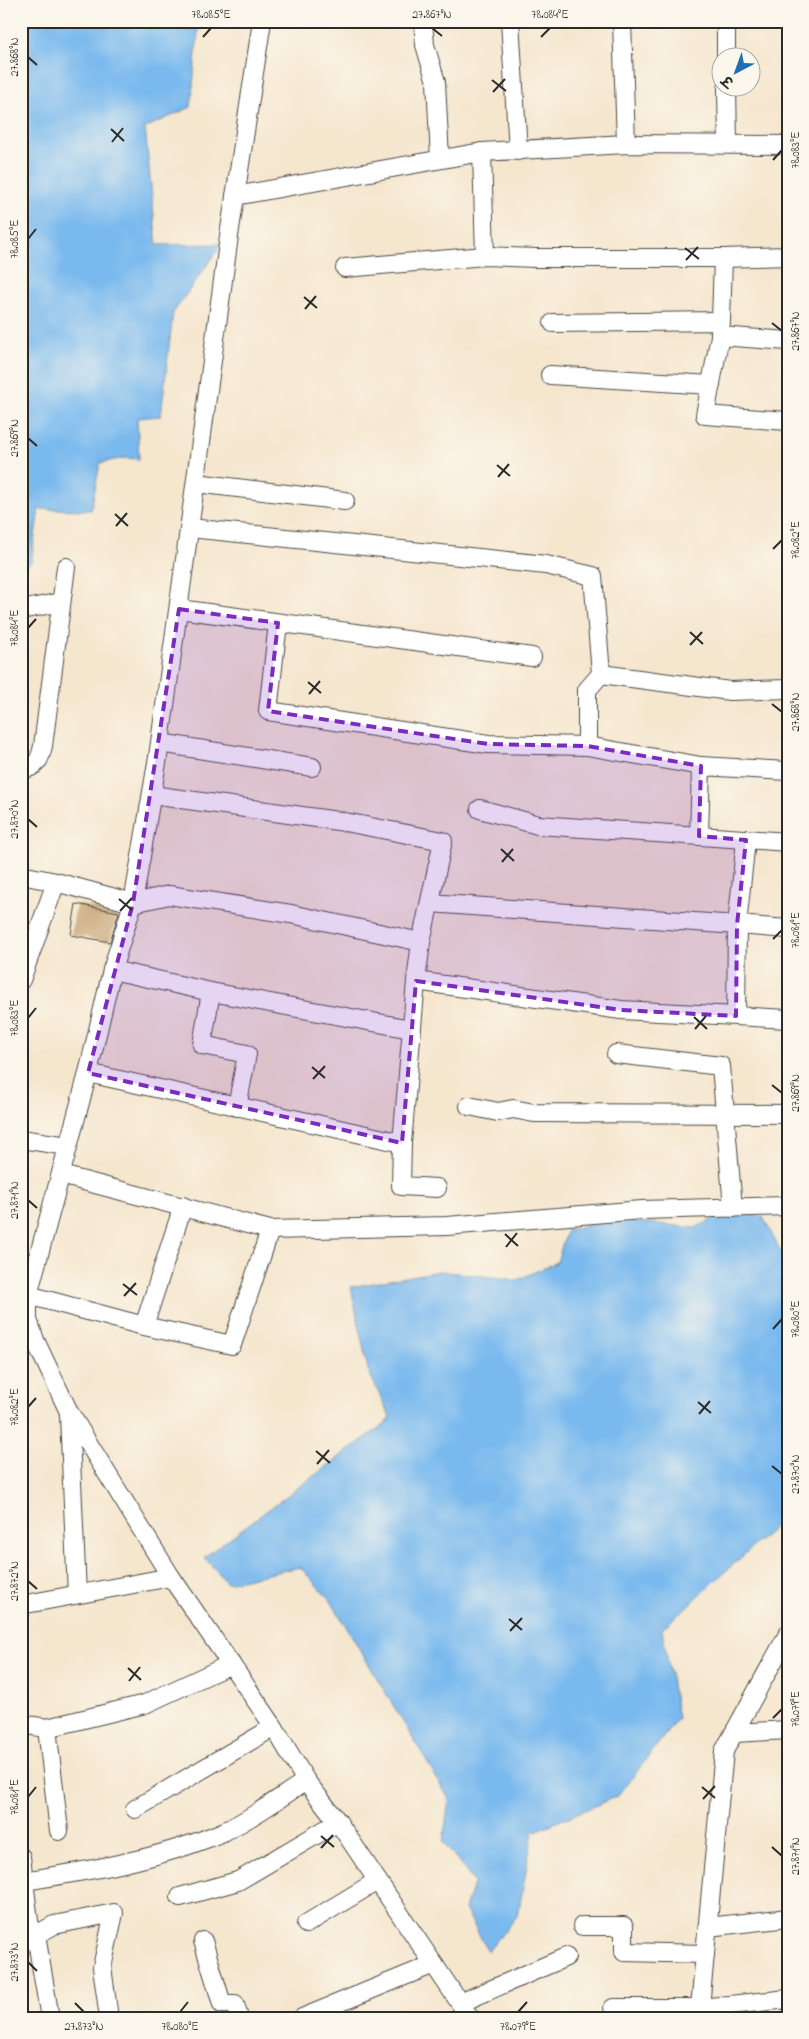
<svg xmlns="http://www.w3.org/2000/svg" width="809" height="2039" font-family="'Indie Flower','Playpen Sans Deva',sans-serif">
	<rect width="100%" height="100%" fill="#fbf7ec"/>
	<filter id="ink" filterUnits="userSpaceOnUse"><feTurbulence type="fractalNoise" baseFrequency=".02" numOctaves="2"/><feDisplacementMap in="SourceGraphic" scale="10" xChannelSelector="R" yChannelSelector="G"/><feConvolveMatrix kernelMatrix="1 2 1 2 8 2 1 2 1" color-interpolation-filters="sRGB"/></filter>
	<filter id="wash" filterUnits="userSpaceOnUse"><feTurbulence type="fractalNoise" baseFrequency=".0096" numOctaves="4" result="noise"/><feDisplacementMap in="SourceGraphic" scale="20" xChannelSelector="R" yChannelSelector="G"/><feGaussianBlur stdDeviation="1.12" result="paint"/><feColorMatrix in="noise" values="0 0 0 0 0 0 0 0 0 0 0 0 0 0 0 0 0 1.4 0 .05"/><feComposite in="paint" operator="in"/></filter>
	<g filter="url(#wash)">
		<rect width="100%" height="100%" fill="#f5e6ce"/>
		<g fill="#79b9ee" stroke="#52728c">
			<path d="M21,21H199L191,107L145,128L157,245L222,244L173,313L161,416L137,418L139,459L124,458L100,463L91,510L39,509L31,562L21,572Z"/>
			<path d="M728,1212L763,1217L782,1254H788V1515L662,1629L678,1718L618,1796L533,1832L518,1915L488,1951L465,1909L474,1882L443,1842L449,1799L331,1601L300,1567L227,1583L204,1557L391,1419L368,1370L351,1287L439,1271L517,1280L557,1262L567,1230L614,1219L695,1228Z"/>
		</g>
		<g id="blocks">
			<path fill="#cbaa7d" d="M76,904L119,912L110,942L71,935Z"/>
		</g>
	</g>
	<g filter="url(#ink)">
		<use href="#blocks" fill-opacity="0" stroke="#494743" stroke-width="1"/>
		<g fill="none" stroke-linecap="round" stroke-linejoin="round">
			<defs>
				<g id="minor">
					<path d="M262,21L230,229L158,757L133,903L112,970L88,1073L28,1295V1320L35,1340L69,1412L171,1577L274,1727L306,1781L338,1822L470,2018"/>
					<path d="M423,21L425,45L436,82L440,159"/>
					<path d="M510,21L518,151"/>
					<path d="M622,21L626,144"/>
					<path d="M726,21V58"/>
					<path d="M727,88L728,144"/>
					<path d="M482,152L485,256"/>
					<path d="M235,196L482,152L626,144L788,145"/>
					<path d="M723,258L788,256"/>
					<path d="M345,268L485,256L536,258H723L721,321"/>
					<path d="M553,323L721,321L720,333"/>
					<path d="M788,341L720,336L705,415L788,421"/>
					<path d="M550,375L711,385"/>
					<path d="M196,483L345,501"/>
					<path d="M190,528L546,565L593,576L601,674L587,690V746"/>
					<path d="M179,609L532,657"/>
					<path d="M21,610L61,602"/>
					<path d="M278,623L268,711L488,744L587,746L701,766"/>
					<path d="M601,674L730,691L788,689"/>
					<path d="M160,743L312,767"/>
					<path d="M21,770C37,767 40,760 43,746L66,567"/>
					<path d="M152,795L345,822L443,841L421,942L416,981"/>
					<path d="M480,809L538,825L788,842"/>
					<path d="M699,836L701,766L788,771"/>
					<path d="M746,840L737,925L788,929"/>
					<path d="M21,875L56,882L133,903L169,895L291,914L421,942"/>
					<path d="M430,903L737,925L736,1016L788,1019"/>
					<path d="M112,970L211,992L411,1029"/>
					<path d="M21,980L56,882"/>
					<path d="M211,992L202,1045L247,1054L237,1107"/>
					<path d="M616,1054L721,1066L733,1208"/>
					<path d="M88,1073L402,1143L401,1186L437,1188"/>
					<path d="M469,1106L498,1112L513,1109L534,1113L788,1114"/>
					<path d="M21,1139L68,1146"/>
					<path d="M402,1143L416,981L621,1010L736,1016"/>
					<path d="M61,1175L270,1230L447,1226L642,1210L788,1206"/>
					<path d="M28,1295L144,1326L232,1345L270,1230"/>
					<path d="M144,1326L183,1206"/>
					<path d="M69,1415L77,1594"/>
					<path d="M21,1605L171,1577"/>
					<path d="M21,1724L47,1728"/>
					<path d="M734,1733L788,1730"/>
					<path d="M135,1809L274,1727"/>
					<path d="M59,1831L47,1728L145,1704L231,1664"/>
					<path d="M21,1857L31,1937"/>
					<path d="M24,1881C93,1870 161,1859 225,1831C253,1818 280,1797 306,1781"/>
					<path d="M180,1897L238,1881L338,1822"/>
					<path d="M306,1924L377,1881"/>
					<path d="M582,1926H624V1952L705,1954"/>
					<path d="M708,1927L788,1918"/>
					<path d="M36,1935L50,2018"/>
					<path d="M203,1941L222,2004H235L239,2018"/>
					<path d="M21,1943L54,1925L114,1913L102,1967L109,2018"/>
					<path d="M460,2003L566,1957"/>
					<path d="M613,2008H700L788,1999"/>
					<path d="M302,2018L434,1964"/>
					<path d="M699,2018L724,1751L788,1634"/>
				</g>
			</defs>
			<use href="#minor" stroke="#494743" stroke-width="20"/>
			<use href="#minor" stroke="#fff" stroke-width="18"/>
		</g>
	</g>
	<path fill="#7b2cbf" fill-opacity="0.2" stroke="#7b2cbf" stroke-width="4" stroke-dasharray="10 6" stroke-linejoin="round" d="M179,609L278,623L268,711L488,744L587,746L701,766L699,836L746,840L737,925L736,1016L621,1010L416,981L402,1143L88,1073L133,903Z"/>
	<path fill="none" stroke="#2b2b2b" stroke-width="2" d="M432,28L442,36M203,37L211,28M541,37L550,28M28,57L37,65M492,80L506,91M493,92L505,79M111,129L124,141M112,142L123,128M773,160L782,150M28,239L36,229M685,248L699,259M686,260L698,247M304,297L317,308M305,309L316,296M772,323L782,331M28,438L37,446M497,465L510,476M498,477L509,464M115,514L128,526M116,526L127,513M773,549L782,540M28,628L36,619M690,632L703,644M690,645L702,632M308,682L321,693M309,694L320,681M772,704L782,712M28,819L37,827M501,849L514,861M502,862L513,849M119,899L132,910M120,911L132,898M773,939L782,930M694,1017L707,1029M28,1018L36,1008M695,1029L706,1016M312,1067L325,1078M313,1079L325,1066M772,1085L782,1093M28,1200L37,1208M505,1234L518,1246M506,1247L517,1233M123,1284L137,1295M124,1296L136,1283M773,1329L782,1319M698,1402L711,1413M28,1407L36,1398M699,1414L710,1401M316,1451L330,1463M317,1464L329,1450M772,1466L782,1474M28,1581L37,1589M509,1619L522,1630M510,1631L522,1618M128,1668L141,1680M129,1681L140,1667M773,1718L782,1709M702,1787L715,1798M28,1797L36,1787M703,1799L715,1786M321,1836L334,1847M772,1847L782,1856M321,1848L333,1835M28,1962L37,1971M75,2003L84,2012M180,2012L188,2002M518,2012L527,2002"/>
	<rect width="809" height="2039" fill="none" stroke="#fbf7ec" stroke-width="55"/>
	<g transform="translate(736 72) rotate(221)"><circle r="24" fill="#fbf7ec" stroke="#a8a59f"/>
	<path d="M0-4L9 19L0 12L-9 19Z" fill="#1f6fb2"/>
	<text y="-8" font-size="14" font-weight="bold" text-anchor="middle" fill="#2b2b2b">उ</text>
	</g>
	<rect x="28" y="28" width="754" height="1984" fill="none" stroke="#2b2b2b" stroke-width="2"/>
	<g font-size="12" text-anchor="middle" fill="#2b2b2b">
		<text x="211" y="18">78.085°E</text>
		<text x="432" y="18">27.867°N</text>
		<text x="550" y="18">78.084°E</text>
		<text transform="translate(14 57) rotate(-90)" y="4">27.868°N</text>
		<text transform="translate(795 150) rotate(-90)" y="4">78.083°E</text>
		<text transform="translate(14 239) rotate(-90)" y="4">78.085°E</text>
		<text transform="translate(795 331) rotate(-90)" y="4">27.867°N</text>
		<text transform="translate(14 438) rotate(-90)" y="4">27.869°N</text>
		<text transform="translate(795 540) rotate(-90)" y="4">78.082°E</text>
		<text transform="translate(14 628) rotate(-90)" y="4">78.084°E</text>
		<text transform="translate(795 712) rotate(-90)" y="4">27.868°N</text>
		<text transform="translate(14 819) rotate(-90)" y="4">27.870°N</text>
		<text transform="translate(795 930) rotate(-90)" y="4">78.081°E</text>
		<text transform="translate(14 1018) rotate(-90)" y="4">78.083°E</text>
		<text transform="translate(795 1093) rotate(-90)" y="4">27.869°N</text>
		<text transform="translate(14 1200) rotate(-90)" y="4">27.871°N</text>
		<text transform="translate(795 1319) rotate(-90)" y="4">78.080°E</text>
		<text transform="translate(14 1407) rotate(-90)" y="4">78.082°E</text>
		<text transform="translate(795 1474) rotate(-90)" y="4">27.870°N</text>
		<text transform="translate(14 1581) rotate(-90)" y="4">27.872°N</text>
		<text transform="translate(795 1709) rotate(-90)" y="4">78.079°E</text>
		<text transform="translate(14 1797) rotate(-90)" y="4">78.081°E</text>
		<text transform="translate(795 1856) rotate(-90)" y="4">27.871°N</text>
		<text transform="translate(14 1962) rotate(-90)" y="4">27.873°N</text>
		<text x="84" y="2030">27.873°N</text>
		<text x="180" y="2030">78.080°E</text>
		<text x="518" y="2030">78.079°E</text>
	</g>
</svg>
